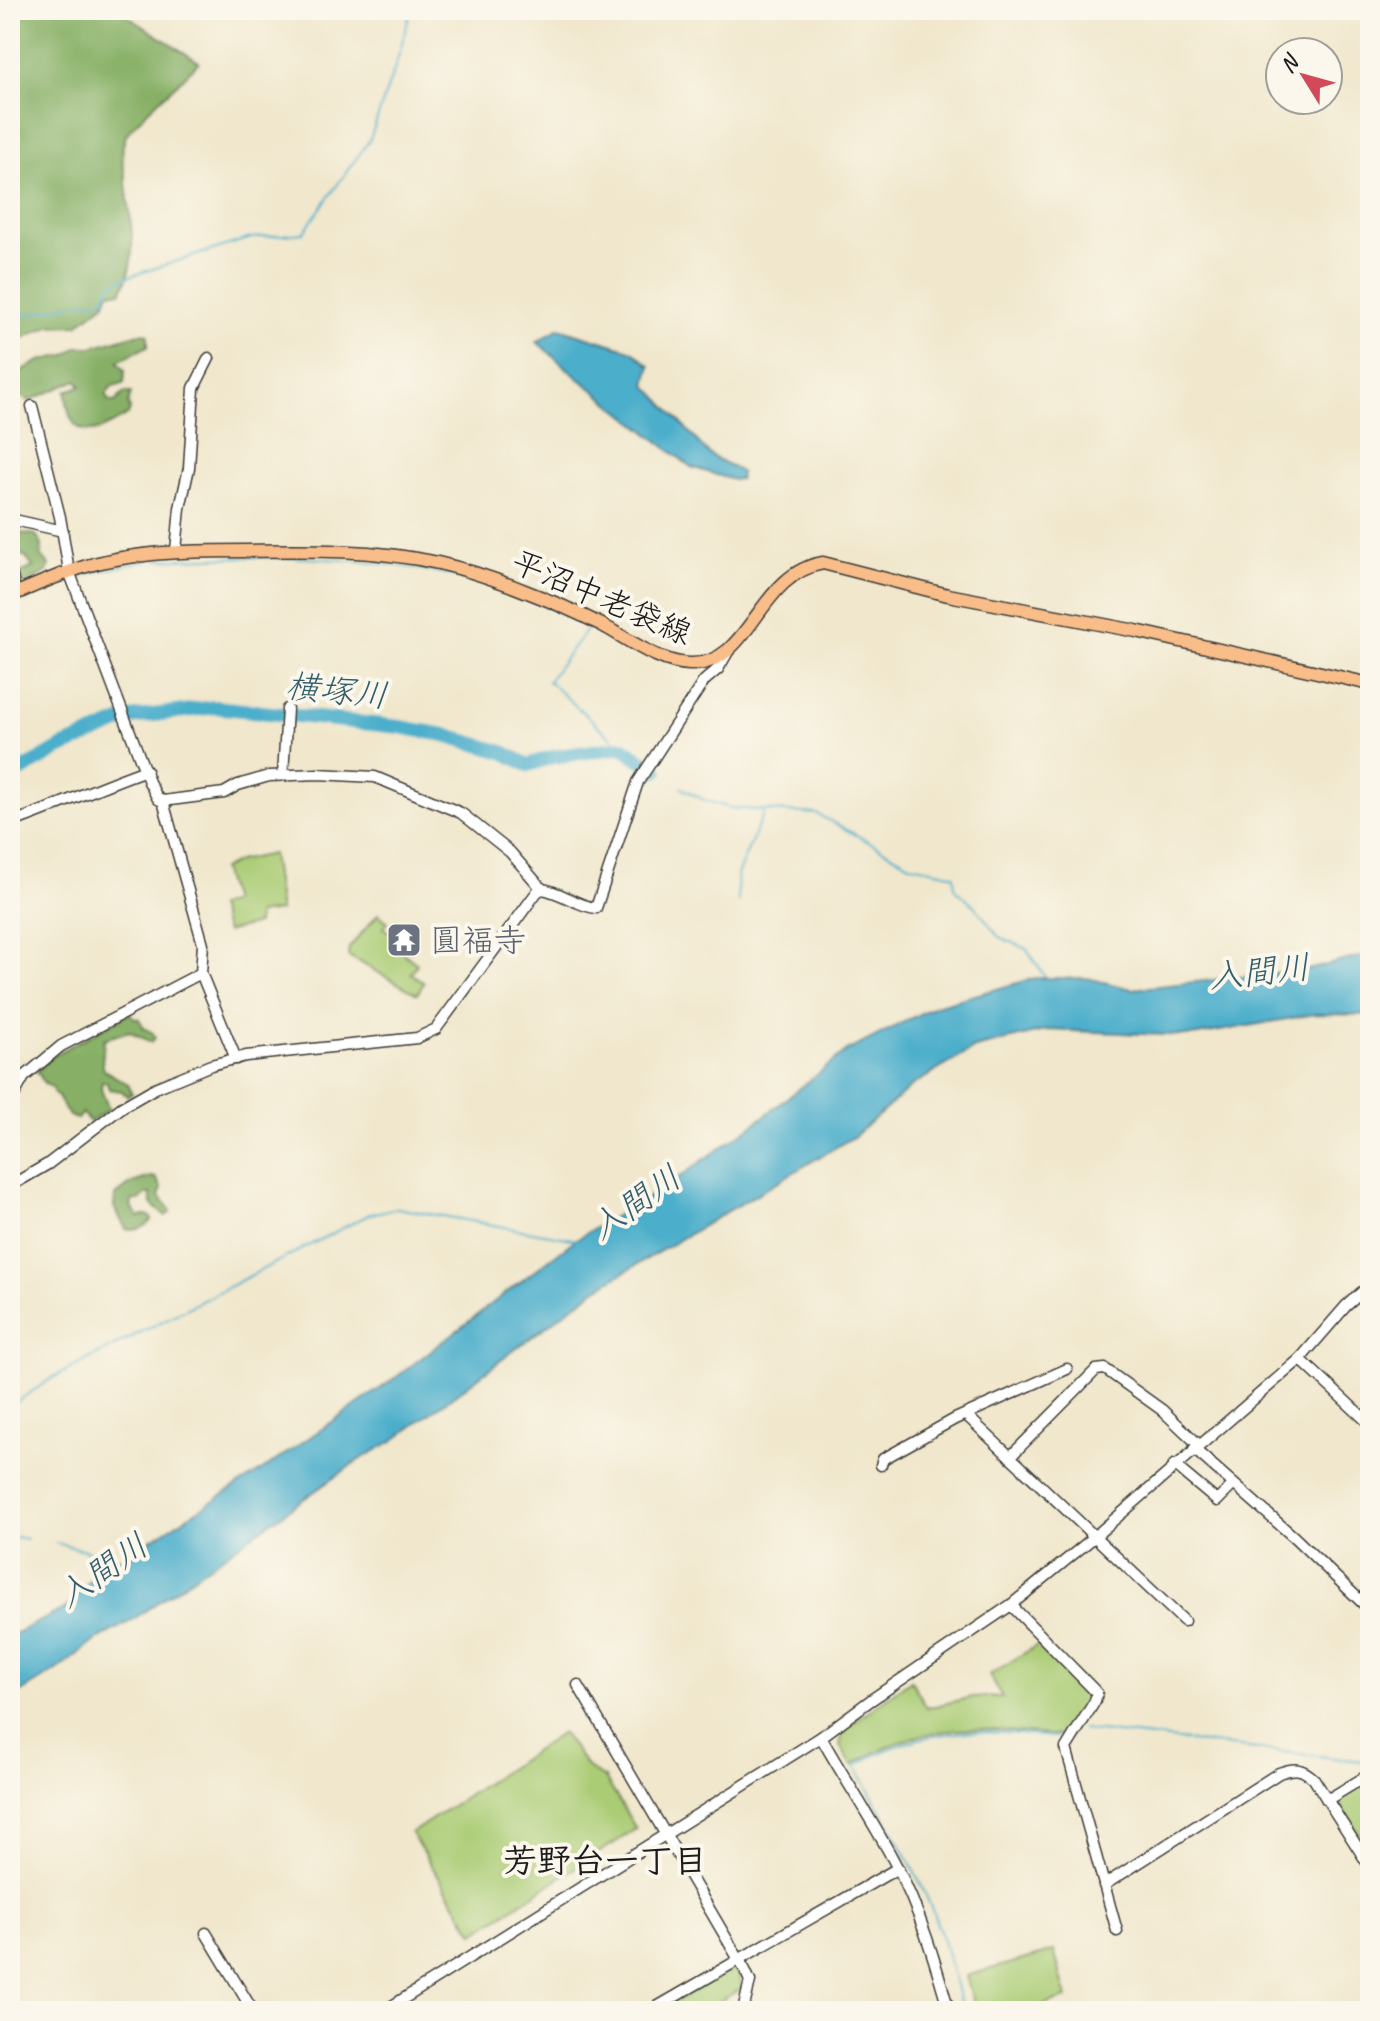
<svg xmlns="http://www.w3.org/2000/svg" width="1380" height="2021" font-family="Caveat,'Klee One',sans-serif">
	<rect width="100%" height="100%" fill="#fbf7ec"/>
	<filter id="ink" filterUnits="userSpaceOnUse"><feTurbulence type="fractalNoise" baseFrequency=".0125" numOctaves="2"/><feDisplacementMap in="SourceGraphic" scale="16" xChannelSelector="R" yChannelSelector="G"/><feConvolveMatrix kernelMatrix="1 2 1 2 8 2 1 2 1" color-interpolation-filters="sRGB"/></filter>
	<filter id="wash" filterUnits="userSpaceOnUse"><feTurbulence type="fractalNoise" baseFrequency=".006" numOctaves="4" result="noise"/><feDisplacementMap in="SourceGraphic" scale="32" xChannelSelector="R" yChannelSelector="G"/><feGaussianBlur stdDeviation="1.8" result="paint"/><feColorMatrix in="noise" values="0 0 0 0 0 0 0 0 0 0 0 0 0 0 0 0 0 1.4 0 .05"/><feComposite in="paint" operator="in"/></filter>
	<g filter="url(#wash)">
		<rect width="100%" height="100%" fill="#f0e7cc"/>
		<g fill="#aacc74" stroke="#637448" stroke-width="2">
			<path d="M272,854L280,911L258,914L257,924L226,932L218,907L232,902L222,869L238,861Z"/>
			<path d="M378,914L388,922L384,928L402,942L397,948L417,964L411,973L424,983L417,994L348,956L349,948Z"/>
			<path d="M1041,1643L1086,1688L1091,1698L1069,1737C983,1729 930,1717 852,1765L840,1746L842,1735L846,1732L845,1729L911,1680L927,1708L972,1697H1002L989,1675Z"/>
			<path d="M562,1733L589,1769L605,1778L636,1829L474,1933L411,1833Z"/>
			<path d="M1370,1777V1852L1338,1800L1339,1796Z"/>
			<path d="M1054,1951L1067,1998L1022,2011H976L966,1976Z"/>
			<path d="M733,1968L738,1973L742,1988L703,2011H660Z"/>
		</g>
		<g fill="#87b066" stroke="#526641" stroke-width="2">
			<path d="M10,10H118L199,62C185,78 129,125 125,138C120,150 123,163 125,175C129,214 141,256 121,292H109L105,303L77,325L49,326L10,344Z"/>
			<path d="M140,333L148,334V346L118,361L125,370L124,383L112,386L106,394L109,401L115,402L125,392L131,393L128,404L130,409L128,415C119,420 107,428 98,430C70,436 67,410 66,391L81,386L77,380L28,401L16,393L13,380L15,374L40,361L66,355L78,347H92Z"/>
			<path d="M21,533L36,535L42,545L41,556L49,565L47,572L25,584L21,583L17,575L33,567L24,555L13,558C13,546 8,540 21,533Z"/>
			<path d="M130,1013L134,1018L139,1019L144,1028L153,1033L155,1038L151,1042L129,1031L104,1039L102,1063L104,1070L128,1084L132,1094L127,1096L122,1091L109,1089L107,1083L102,1081L101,1089L109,1110L90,1122L82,1113L77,1119L69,1116L58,1097L53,1093V1088L44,1083L37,1071L54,1055Z"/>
			<path d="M151,1177L156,1178L162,1189L159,1195L171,1211L166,1216C158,1209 149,1207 151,1194H146L140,1200H133L131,1206L138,1217L148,1215L152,1219C147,1227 136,1232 126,1229L114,1207L115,1196L132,1183Z"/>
		</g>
		<g fill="#4caecb" stroke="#346574" stroke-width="2">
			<path d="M559,328L633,351L650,366L646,385C669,408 687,430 708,453C717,462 732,464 741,473L740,479L733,480L691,467L577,377L537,342Z"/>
			<path d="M1370,954V1015L1315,1014L1192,1036L1048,1030L975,1048L913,1085L855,1136L596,1289L393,1441L359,1460L131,1621L96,1640L63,1666L10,1699V1639L16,1633L66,1608L94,1575L261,1471L394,1379L576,1239L664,1188L753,1125L847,1051L935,1006L1036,978H1087L1132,989L1311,969Z"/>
		</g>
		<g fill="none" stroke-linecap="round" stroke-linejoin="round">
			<g stroke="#4caecb" stroke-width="2">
				<path d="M10,319L82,302L103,301L110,285L124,278L251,238L303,233L370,139L398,58L411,10"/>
				<path d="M156,560C249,555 359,554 450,575C498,586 545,605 589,626L548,681L622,747"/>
				<path d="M78,578L92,573L150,560"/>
				<path d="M10,605L69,582"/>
				<path d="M682,788L704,800L730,808L817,814L912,865L954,875L955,889L975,906L999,937L1027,949L1045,977"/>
				<path d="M738,901L737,875L764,812"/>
				<path d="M10,1406L54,1377L370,1214L397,1208L578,1240"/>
				<path d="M10,1536L27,1539"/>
				<path d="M56,1543L117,1558"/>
				<path d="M1082,1729L1370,1762"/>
				<path d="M963,2011C952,1973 943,1934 927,1898C907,1851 879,1810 855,1766C927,1722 986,1731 1066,1738L1072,1729"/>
			</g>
			<path stroke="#4caecb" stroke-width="14" d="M10,777L60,748L130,718L215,707L400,727L445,735L503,752L528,765L552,757L622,747L657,771"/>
		</g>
	</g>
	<g filter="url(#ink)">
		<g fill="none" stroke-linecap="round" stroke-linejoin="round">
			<defs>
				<g id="minor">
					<path d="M10,519L63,531"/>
					<path d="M176,551L180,508L189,468L194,388L209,358"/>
					<path d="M10,568L16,594"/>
					<path d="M283,775L287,709"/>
					<path d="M163,801L224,793L238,785L269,776L318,774L375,777L461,813L510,852L542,889"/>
					<path d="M10,823C56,807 100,786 146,770"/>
					<path d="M201,973L236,1059"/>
					<path d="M10,1102L24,1077L61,1046L201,973L203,944L163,801L158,799L149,782L69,571L60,517L32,406"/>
					<path d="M10,1186L48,1164L122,1107L155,1088L211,1065L246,1056L417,1038L436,1029L537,892L542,889C562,892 577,906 596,908L638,782L704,681L718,669L729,650"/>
					<path d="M1300,1359L1370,1424"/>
					<path d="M966,1415L1184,1621"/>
					<path d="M1194,1449L1295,1538L1370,1610"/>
					<path d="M1010,1457L1096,1370L1105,1369L1162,1410L1199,1445"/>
					<path d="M881,1465L883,1459L955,1419L1067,1369"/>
					<path d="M1174,1465L1217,1501L1233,1485"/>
					<path d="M1011,1605L1097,1693L1095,1701L1066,1748L1117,1931"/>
					<path d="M578,1685L745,1970L750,1981L743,2011"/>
					<path d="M821,1737C845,1780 873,1821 896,1865C920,1911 935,1961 949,2011"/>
					<path d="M1327,1800L1370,1774"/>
					<path d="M1104,1885L1279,1773C1295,1767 1302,1768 1314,1779L1370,1867"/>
					<path d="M206,1933L253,2011"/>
					<path d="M384,2011L821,1737L871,1700L1011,1605L1093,1538L1300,1359L1346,1306L1370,1285"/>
					<path d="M650,2011L898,1868"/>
				</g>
				<path id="major" d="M10,596C41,583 73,568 106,561C153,551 198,551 245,551C309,550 375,549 438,563C469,570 500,581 530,593C554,602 578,613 602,625C628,639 659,663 689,664C751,667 757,574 823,563L948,595L1136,631L1370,684"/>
			</defs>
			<use href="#minor" stroke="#3c3a36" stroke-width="13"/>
			<use href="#major" stroke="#3c3a36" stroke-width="15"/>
			<use href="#minor" stroke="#fff" stroke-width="10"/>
			<use href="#major" stroke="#f9bd89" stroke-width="12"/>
		</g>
	</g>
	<defs>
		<symbol id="temple-square" viewBox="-11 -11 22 22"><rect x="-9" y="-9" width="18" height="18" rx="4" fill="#6b7280" stroke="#fbf7ec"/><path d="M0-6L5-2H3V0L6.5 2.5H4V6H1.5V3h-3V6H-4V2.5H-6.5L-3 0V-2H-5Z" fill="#fff"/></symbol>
	</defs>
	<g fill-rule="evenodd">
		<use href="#temple-square" x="384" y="920" width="40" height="40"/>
	</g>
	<g text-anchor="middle" stroke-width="8" stroke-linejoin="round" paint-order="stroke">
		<g font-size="32" fill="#1c1c1c" stroke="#fbf7ec">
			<text transform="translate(602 597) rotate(23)" y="11">平沼中老袋線</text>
		</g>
		<g font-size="32" fill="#5b616d" stroke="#fbf7ec" text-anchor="start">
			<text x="430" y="951">圓福寺</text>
		</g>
		<g font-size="34" font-style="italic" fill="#325e6b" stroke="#fbf7ec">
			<text transform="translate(337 690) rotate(6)" y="12">横塚川</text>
			<text transform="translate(1259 971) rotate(-6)" y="12">入間川</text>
			<text transform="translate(635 1202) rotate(-35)" y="12">入間川</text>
			<text transform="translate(102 1570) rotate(-35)" y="12">入間川</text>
		</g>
		<g font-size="34" font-weight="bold" fill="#1c1c1c" stroke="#fbf7ec">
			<text x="605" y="1872">芳野台一丁目</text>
		</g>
	</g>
	<rect width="1380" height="2021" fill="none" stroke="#fbf7ec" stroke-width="40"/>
	<g transform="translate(1304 76) rotate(307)"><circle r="38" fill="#fbf7ec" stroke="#a29f99" stroke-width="2"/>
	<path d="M0-6L14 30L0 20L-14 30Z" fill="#d1495b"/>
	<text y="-12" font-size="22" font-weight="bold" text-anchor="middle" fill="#1c1c1c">N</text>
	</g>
</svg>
